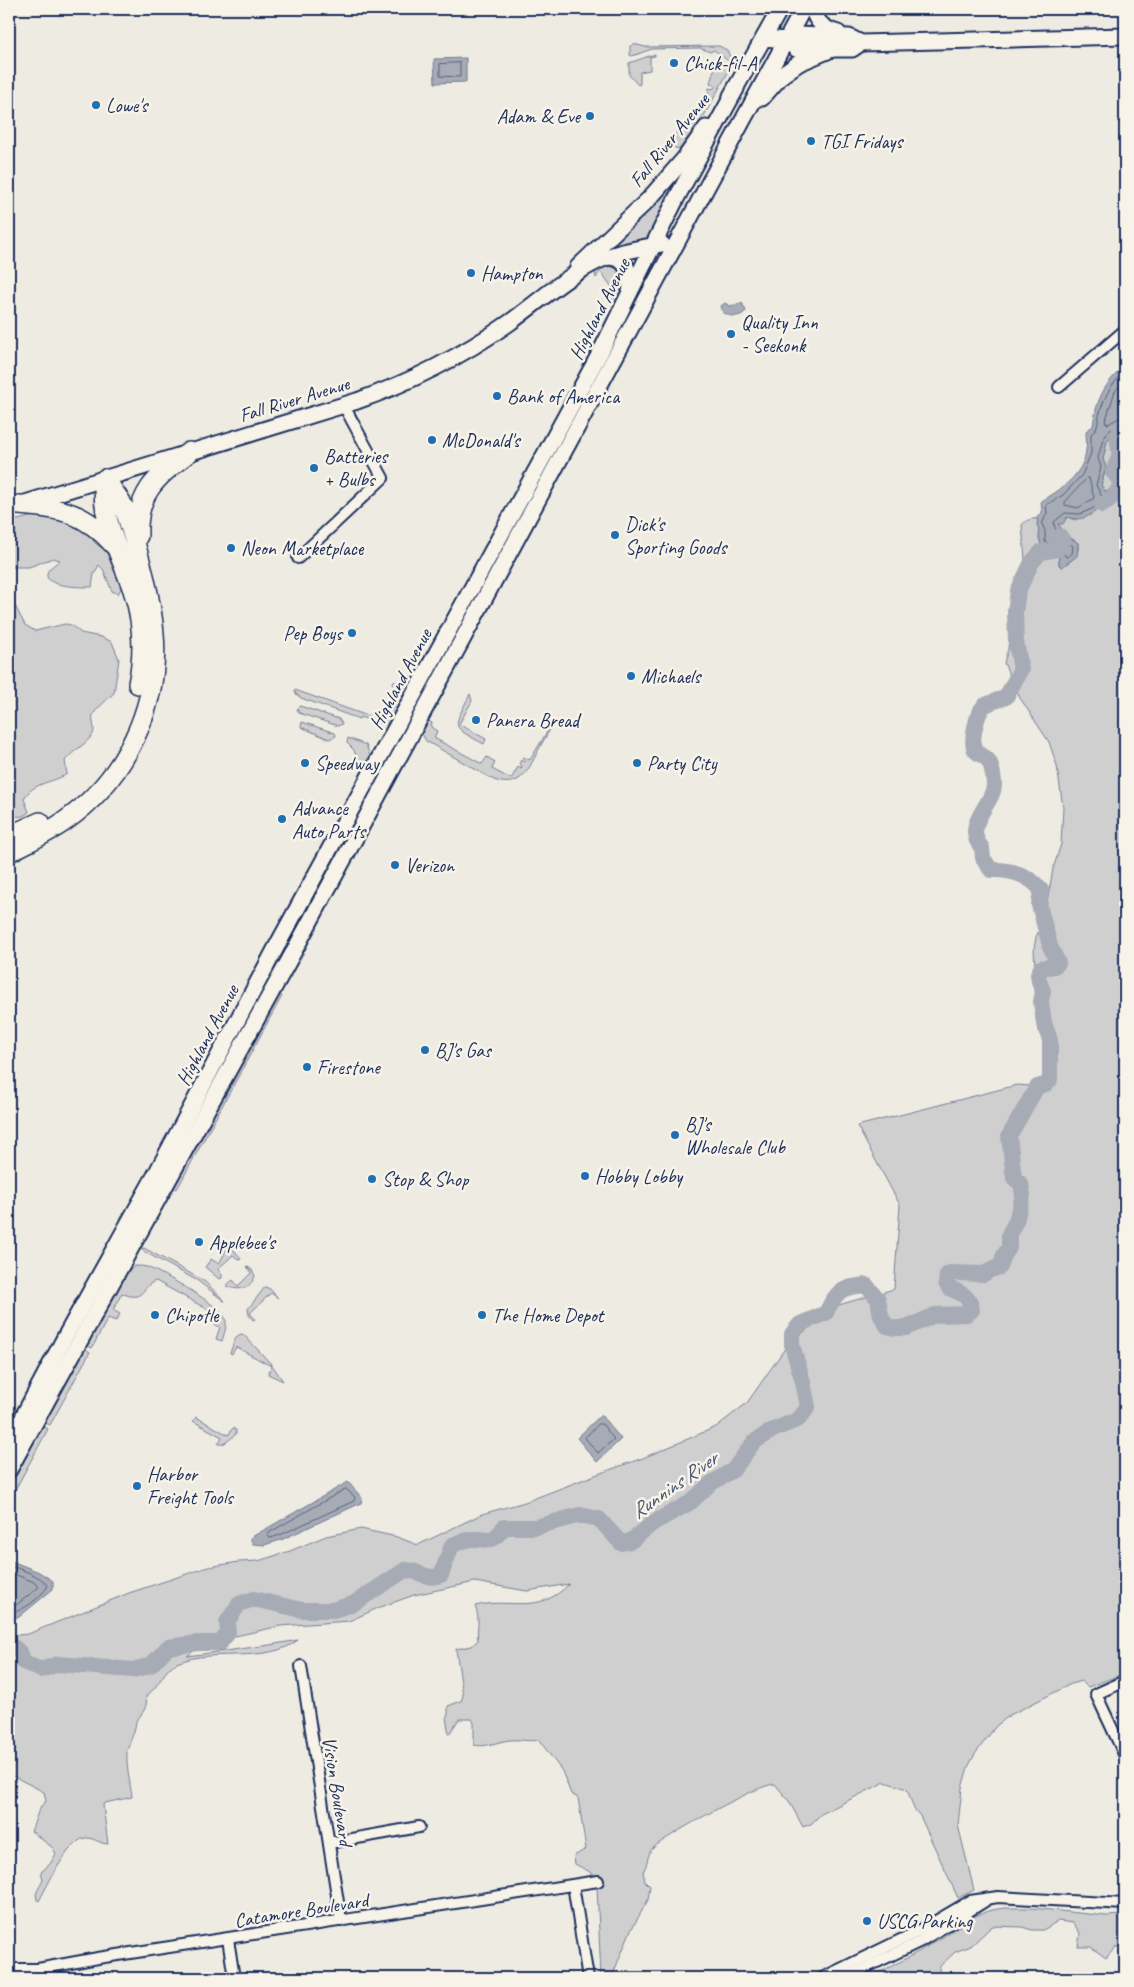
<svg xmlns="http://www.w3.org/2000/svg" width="1134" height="1987" font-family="Caveat,sans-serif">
	<rect width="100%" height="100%" fill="#eeebe2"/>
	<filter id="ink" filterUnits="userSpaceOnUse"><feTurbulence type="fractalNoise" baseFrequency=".02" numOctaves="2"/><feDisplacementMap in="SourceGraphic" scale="10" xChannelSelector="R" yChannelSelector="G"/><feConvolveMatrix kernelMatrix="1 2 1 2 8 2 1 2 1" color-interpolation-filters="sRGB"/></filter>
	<g filter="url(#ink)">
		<g fill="#cfcfcf" stroke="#757f96">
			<path d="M634,44L645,47L719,46L727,50L733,63H731L714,50L710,52L700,48L652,49L632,56L630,55V46Z"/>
			<path d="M655,54V56L650,57V70L640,72V84L638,85L629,75V63Z"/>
			<path d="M717,57L731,67L704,116L680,149L675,148L668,143L677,132L688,129L707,99L709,88L713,89L715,87L713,84L710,83L716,63L714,60Z"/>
			<path d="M666,193H669V196L648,241L604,250Z"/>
			<path d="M604,266L613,267L621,272L623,282L615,299L607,296L612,287L600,271L596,278L595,272Z"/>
			<path d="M1125,427V1673L1088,1687L1081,1681L1071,1684L1010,1715L996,1726L975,1754L968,1767L962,1788L958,1825L974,1890L958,1898L920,1816L914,1809L907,1789L885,1782L821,1814L811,1824L803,1827L789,1801L775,1784C760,1783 666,1836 653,1848C647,1854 648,1864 643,1872L645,1881L650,1886L648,1900L630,1932L613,1974L605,1978H601L597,1885L590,1872L575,1864L574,1856L586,1849L578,1798L571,1794L562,1771L539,1740C529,1742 520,1739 510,1740C498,1741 486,1748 474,1745V1723L472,1719H459L449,1734L446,1718L448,1715V1706L461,1701L463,1696L456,1649L472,1646L478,1640C476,1627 481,1621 475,1606C512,1597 538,1616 569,1584L527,1591L475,1582L414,1595L378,1608L349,1621L280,1626L227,1638L199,1647L187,1656L270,1645L298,1640C266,1665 214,1647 177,1663C163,1669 159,1688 146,1696C148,1707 143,1713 136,1721C135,1733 129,1742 127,1752C126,1766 130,1782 132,1797L105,1803L103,1805L108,1844C100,1844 93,1837 85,1838C68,1841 47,1886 39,1901L37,1900L36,1894L43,1879L41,1872L50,1864L56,1854L53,1848L31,1831C36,1821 36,1810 46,1801L44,1792L9,1774V1636L28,1634L129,1593L208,1567L239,1562L258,1561L290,1551L326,1536L361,1529L397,1537L418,1545L482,1514L525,1502L595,1475L643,1458L716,1427L747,1403L786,1347L835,1306L894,1289L900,1205L857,1126L1017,1085L1043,1087L1046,1070L1054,1052L1056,1037L1036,988L1034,948L1036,937L1044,919L1053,869L1061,844L1063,808L1057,766L1049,742L1020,698L1004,663L1008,649L1009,636L1027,583L1022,525C1026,520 1031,518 1039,519L1037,524L1040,532L1039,539L1046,549L1056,552L1059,554V565L1062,567C1072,560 1080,556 1078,543L1066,535L1058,524L1067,517L1075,520L1107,502L1114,489L1105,491L1101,485L1105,473L1103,459L1107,441L1113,434Z"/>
			<path d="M38,515L53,516L88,531L95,543L106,551L121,588L118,594L112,591L103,569L99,565L94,574L92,587C84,587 34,588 50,568C53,565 57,563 60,560L53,558L29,567H9V522Z"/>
			<path d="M9,599L12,600L25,625L35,631L65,624L71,625L81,633L101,637L112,642L119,659L114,693C112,695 93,712 93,715C91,721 96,727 93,734C86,745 72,751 65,761L67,774C53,783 32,782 24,799L29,812C23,817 19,818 12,814L11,802L9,797Z"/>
			<path d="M394,681L402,686L404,694L390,721L385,725L360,717L359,719L301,698L295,693V690L379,720L383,709L391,711L399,688L392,684Z"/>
			<path d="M470,694L472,701L459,724L486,739L484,744C449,725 453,729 470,694Z"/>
			<path d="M300,706L339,719L342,724L338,726L299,713L297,709Z"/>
			<path d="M427,720L432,723L431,727L437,731L434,738L482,764L487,757L495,762L492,769L511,779L518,767L521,769L522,766L519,764L521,760L524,762L525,760L523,757L530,760L553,722C550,731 544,739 540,747C529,768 522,790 494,780L426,741L422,734Z"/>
			<path d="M302,722L335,733L336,736L329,739L301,727Z"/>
			<path d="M348,738L366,745L370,756L365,766L359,765L354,750L347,743Z"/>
			<path d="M277,993L282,996L177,1189L173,1187Z"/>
			<path d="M228,1246L235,1251L241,1259L239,1260L233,1255L218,1269L222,1275V1278L219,1279L205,1267L211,1259L219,1264Z"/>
			<path d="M144,1248L204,1281L225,1301H224L198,1281L143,1251L142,1249Z"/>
			<path d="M135,1266C139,1266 143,1266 147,1267C162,1273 219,1304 225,1318C228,1324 224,1334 222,1341L216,1339L220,1327L212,1323L216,1314L156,1281C141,1285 145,1304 122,1293L113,1310L120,1314L116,1321L108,1318L92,1348L86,1345L127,1271Z"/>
			<path d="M247,1266L252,1270L255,1276C250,1290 238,1291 226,1286L233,1280L238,1286L251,1273Z"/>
			<path d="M265,1287L270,1289L278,1298L271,1293L250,1313L255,1319L253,1320L249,1315L248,1309Z"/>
			<path d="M241,1334L244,1335L272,1365L283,1381L268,1374L271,1366L236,1347L232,1354L230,1353L236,1337Z"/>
			<path d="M84,1348L90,1352L50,1425L43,1422Z"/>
			<path d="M196,1417L228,1435L233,1428L236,1430V1434C231,1438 224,1446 218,1444L222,1437L193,1421Z"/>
			<path d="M41,1425L48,1429L9,1501V1484Z"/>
			<path d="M1005,1908H1032L1106,1916L1125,1915V1946L1116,1947L1106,1958L1091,1947H1078L1080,1933L1073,1923L1058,1921L1043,1930H1032L1022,1927L992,1926L971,1946L955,1952L939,1967L940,1978H867C891,1967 914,1955 936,1941C962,1926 973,1911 1005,1908Z"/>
		</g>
		<g fill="#a6abb5" stroke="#6e7992">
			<path d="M466,58V82L435,83L434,59Z"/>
			<path d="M725,303L730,306L742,303L746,311C739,319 727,317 721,310V306Z"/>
			<path d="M1125,366V427L1113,434L1107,441L1103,459L1106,467L1101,485L1105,491L1114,489L1119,492L1118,498L1114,504L1107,502C1093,513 1085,523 1067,517L1063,524H1058L1066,535L1078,543L1077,556L1062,567L1059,565V554L1041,545C1038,537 1040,532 1037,524L1038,520L1036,519L1042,512L1041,501C1060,491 1084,474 1086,450C1087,444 1086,437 1086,431L1093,426C1096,400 1105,382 1125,366Z"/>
			<path d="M601,1415L621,1439L597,1462L577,1438Z"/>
			<path d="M348,1482L362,1498L361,1503L281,1540L264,1545L253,1544L250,1538Z"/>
			<path d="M9,1560L39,1572L53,1581V1589L19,1617L9,1618Z"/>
		</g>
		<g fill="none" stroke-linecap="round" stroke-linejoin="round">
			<g stroke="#536181" stroke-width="1">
				<path d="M460,63V77L440,76V64Z"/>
				<path d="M1125,372C1111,383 1103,399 1099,416C1097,425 1098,428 1091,434V453L1082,475L1063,495L1046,505L1047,513L1042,524L1045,531V542L1059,547L1066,557L1072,554L1073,546C1065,540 1054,534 1054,522L1065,513L1080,514L1092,509L1103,499L1096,485L1101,467L1098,458L1103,439L1110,430L1125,423"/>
				<path d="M1125,380L1115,391L1105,422L1108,424L1119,418L1125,417"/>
				<path d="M1089,478L1094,498L1078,508L1065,505V502L1086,479Z"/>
				<path d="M599,1424H602L614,1439L598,1453L585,1438Z"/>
				<path d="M346,1489L355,1497L354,1501L280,1535L271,1538L268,1537L269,1533Z"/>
				<path d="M9,1565C21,1570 41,1575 48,1586C40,1598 23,1612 9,1613"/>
				<path d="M9,1572L34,1582L39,1587L15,1606L9,1607"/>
			</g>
			<g stroke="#a6abb5" stroke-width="16">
				<path d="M1102,505C1112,499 1118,493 1121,482L1113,472C1114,466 1118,463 1119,457C1121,449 1115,440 1119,432L1125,431"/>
				<path d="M9,1649L15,1648L21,1654L23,1662L41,1670L58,1664L133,1670L151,1665L168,1647L198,1643H220L228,1633L227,1622L239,1604L254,1599L302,1610H333L353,1604L405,1570C419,1570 427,1581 441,1575L452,1545C458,1543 466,1539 472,1539C492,1538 490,1546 504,1527H536L580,1515L599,1519L621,1543L631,1541L653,1523L691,1502L710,1484L733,1470L754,1442L771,1431L799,1419L808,1407L803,1382L792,1345V1334L800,1324L826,1313C836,1291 842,1287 866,1285L878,1299L881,1316L887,1326L895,1328H906L935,1315L967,1314L972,1310C970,1296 961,1293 949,1288L946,1283L947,1275L950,1273L984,1274L990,1270L1000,1267L1004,1255L1009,1248V1234L1016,1221L1023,1195L1021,1184L1014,1178L1009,1136L1037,1087L1046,1084L1050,1080V1040L1044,1023L1041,1002L1043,991L1039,981L1038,974L1041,968L1054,966L1058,963L1050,946L1039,905L1041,890C1030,875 1010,869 991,870L983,858L982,848C961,825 994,804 994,785C994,778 992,764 987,759C984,755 978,755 975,750C970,741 977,713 984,706C990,702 999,700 1006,697L1021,669L1016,642L1015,612L1018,591L1032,562L1041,552L1058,549L1063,541L1060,536"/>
			</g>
			<defs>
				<g id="minor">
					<path d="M1059,387L1125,330"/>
					<path d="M298,558L383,478L344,406"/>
					<path d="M301,1666L341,1921"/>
					<path d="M1125,1681L1096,1694L1125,1756"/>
					<path d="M329,1843L419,1827"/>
					<path d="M573,1885L588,1978"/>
					<path d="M228,1939L234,1978"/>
					<path d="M9,1969H38L98,1958L598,1881"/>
					<path d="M822,1978L919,1931L970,1901L998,1897L1125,1904"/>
					<path d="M844,1978L921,1941L985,1901"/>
				</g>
				<g id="secondary">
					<path d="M813,9C816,23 825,29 838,33"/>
					<path d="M764,38L786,40L798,35L849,37L861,43L1125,36"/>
					<path d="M786,40L796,49H852L861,43"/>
					<path d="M731,96L780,9"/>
					<path d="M762,98L782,75L799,63L832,49"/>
					<path d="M606,257C629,257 628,271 631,289"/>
					<path d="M578,267L649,199L684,159L706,128"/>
					<path d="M9,508L357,401C411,382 462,356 509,323C541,300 570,272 607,257C625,250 643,248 662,244"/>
					<path d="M9,1443L64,1339L157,1172L279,942L600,353L677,197L736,89"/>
					<path d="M9,1470L293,953L803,9"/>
				</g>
				<g id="motorway">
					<path d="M105,479C99,518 122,556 134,593C143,622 144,654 138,684"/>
					<path d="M19,505C61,508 85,512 115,546"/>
					<path d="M138,536C136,492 157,477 189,452"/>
					<path d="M9,836L40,822"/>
					<path d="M9,852C28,842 48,833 65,821C125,779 160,706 154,634C151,594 138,553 127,516L121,502L105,479"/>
				</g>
			</defs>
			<use href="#minor" stroke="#1b2f5e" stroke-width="14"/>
			<use href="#secondary" stroke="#1b2f5e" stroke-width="19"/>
			<use href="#motorway" stroke="#1b2f5e" stroke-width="22"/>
			<use href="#minor" stroke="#f7f3e8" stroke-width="10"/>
			<use href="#secondary" stroke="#f7f3e8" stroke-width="15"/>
			<use href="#motorway" stroke="#f7f3e8" stroke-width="19"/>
		</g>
	</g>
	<g fill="#1f6fb2" stroke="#f7f3e8" stroke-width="2">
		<circle cx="674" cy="63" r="5"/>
		<circle cx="96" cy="105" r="5"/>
		<circle cx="590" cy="116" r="5"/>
		<circle cx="811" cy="141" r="5"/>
		<circle cx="471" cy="273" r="5"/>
		<circle cx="731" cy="334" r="5"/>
		<circle cx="497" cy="396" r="5"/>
		<circle cx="432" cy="440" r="5"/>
		<circle cx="314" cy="468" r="5"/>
		<circle cx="615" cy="535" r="5"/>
		<circle cx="231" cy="548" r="5"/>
		<circle cx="352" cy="633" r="5"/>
		<circle cx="631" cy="676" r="5"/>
		<circle cx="476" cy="720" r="5"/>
		<circle cx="305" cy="763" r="5"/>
		<circle cx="637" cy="763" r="5"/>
		<circle cx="282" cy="819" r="5"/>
		<circle cx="395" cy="865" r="5"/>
		<circle cx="425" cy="1050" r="5"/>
		<circle cx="307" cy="1067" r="5"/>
		<circle cx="675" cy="1135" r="5"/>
		<circle cx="585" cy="1176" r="5"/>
		<circle cx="372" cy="1179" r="5"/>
		<circle cx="199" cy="1242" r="5"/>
		<circle cx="155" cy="1315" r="5"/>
		<circle cx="482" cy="1315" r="5"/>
		<circle cx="137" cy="1486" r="5"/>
		<circle cx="867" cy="1921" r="5"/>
	</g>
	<g text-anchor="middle" stroke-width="5" stroke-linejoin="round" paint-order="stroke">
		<g font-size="20" fill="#1b2f5e" stroke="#f7f3e8" text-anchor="start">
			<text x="684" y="70">Chick-fil-A</text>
			<text x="106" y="112">Lowe's</text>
			<text x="580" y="123" text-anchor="end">Adam &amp; Eve</text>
			<text x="821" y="148">TGI Fridays</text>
			<text x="481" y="280">Hampton</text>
			<text x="741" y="329">Quality Inn<tspan x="741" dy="23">- Seekonk</tspan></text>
			<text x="507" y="403">Bank of America</text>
			<text x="442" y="447">McDonald's</text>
			<text x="324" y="463">Batteries<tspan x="324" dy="23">+ Bulbs</tspan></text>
			<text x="625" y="531">Dick's<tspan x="625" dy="23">Sporting Goods</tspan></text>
			<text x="241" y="555">Neon Marketplace</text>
			<text x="342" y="640" text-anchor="end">Pep Boys</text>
			<text x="641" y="683">Michaels</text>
			<text x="486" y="727">Panera Bread</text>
			<text x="315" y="770">Speedway</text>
			<text x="647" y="770">Party City</text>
			<text x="292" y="815">Advance<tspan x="292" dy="23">Auto Parts</tspan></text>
			<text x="405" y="872">Verizon</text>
			<text x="435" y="1057">BJ's Gas</text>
			<text x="317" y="1074">Firestone</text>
			<text x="685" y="1131">BJ's<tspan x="685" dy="23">Wholesale Club</tspan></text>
			<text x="595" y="1183">Hobby Lobby</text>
			<text x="382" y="1186">Stop &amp; Shop</text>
			<text x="209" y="1249">Applebee's</text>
			<text x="165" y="1322">Chipotle</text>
			<text x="492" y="1322">The Home Depot</text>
			<text x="147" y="1481">Harbor<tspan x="147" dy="23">Freight Tools</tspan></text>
			<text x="877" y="1928">USCG Parking</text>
		</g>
		<g font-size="20" fill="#1b2f5e" stroke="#f7f3e8">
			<text transform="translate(669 140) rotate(-51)" y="7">Fall River Avenue</text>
			<text transform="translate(599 309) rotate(-63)" y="7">Highland Avenue</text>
			<text transform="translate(294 399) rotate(-17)" y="7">Fall River Avenue</text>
			<text transform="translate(400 679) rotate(-62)" y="7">Highland Avenue</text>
			<text transform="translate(207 1035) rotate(-62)" y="7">Highland Avenue</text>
			<text transform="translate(338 1791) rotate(81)" y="7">Vision Boulevard</text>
			<text transform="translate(301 1910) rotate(-9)" y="7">Catamore Boulevard</text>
		</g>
		<g font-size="21" font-style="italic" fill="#455478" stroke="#f7f3e8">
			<text transform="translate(674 1485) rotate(-35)" y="7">Runnins River</text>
		</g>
	</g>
	<rect width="1134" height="1987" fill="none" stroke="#f7f3e8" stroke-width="30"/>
	<rect x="15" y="15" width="1104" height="1957" fill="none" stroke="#1b2f5e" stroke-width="2" filter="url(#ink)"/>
</svg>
